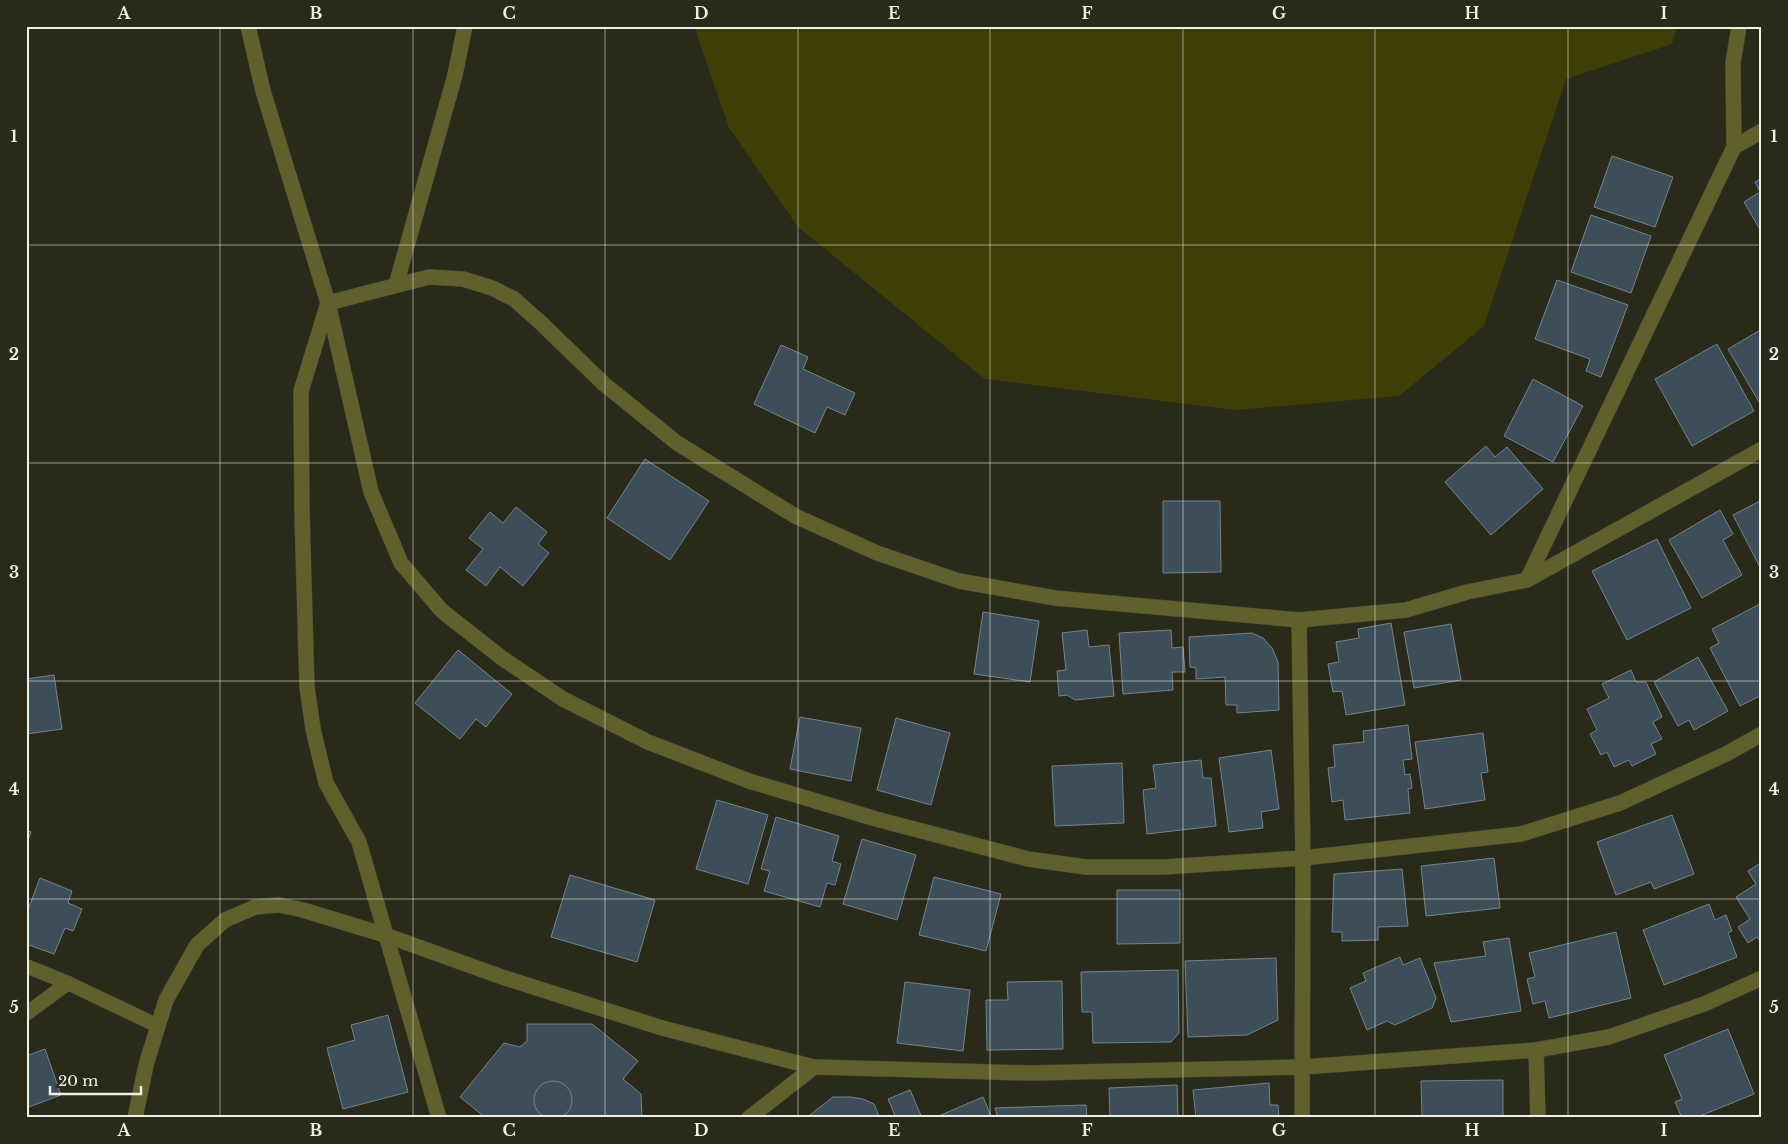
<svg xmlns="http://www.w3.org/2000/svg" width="1788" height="1144" font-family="'Libre Baskerville',serif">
	<rect width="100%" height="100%" fill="#2a2a1a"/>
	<path fill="#3f3e07" d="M694,26H1677L1672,44L1566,79L1484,326L1399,396L1235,410L985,379L798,227L729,128Z"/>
	<g fill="#3d4e58" stroke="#738590">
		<path d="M1612,156L1673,177L1655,227L1594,207Z"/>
		<path d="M1762,178V233L1744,202L1760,192L1755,182Z"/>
		<path d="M1591,215L1651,236L1631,293L1571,272Z"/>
		<path d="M1557,280L1628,305L1601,377L1586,371L1590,359L1535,339Z"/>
		<path d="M1762,329V407L1728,349Z"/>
		<path d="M1717,344L1754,411L1692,446L1655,379Z"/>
		<path d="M781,345L808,357L803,369L855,393L845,415L827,407L815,433L754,404Z"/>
		<path d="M1533,379L1583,406L1553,462L1504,436Z"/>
		<path d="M1486,446L1495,457L1507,447L1543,489L1491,535L1445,482Z"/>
		<path d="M645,459L709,501L670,560L607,518Z"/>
		<path d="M1762,500V571L1733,515Z"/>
		<path d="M1163,501H1220L1221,572L1163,573Z"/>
		<path d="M516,507L547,532L538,544L549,553L523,586L500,567L486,586L466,570L483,549L469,538L490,512L503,523Z"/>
		<path d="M1720,510L1733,534L1723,540L1742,575L1702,598L1669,540Z"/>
		<path d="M1657,539L1691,608L1627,640L1592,571Z"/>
		<path d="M1762,603V695L1740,706L1710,648L1719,643L1712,629Z"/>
		<path d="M983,612L1039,621L1030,682L974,674Z"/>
		<path d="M1391,623L1405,705L1346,715L1342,691L1333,692L1328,664L1339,662L1336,642L1359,638L1358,629Z"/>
		<path d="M1451,624L1461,680L1414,688L1404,632Z"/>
		<path d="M1087,630L1089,647L1109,645L1114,696L1075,700L1067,695L1059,696L1057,671L1066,670L1062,633Z"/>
		<path d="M1171,630L1172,648L1183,647L1185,672H1172L1173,690L1123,694L1119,633Z"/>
		<path d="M1252,633L1263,638L1272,648L1278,662L1279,710L1237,713V705H1226L1225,677L1196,679V668L1190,667L1189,637Z"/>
		<path d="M458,650L512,694L486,727L476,719L460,739L415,703Z"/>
		<path d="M1698,657L1728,711L1694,730L1689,720L1678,726L1654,682Z"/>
		<path d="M1631,670L1636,682H1646L1662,717L1653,722L1662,739L1651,744L1656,754L1632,766L1629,760L1614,767L1607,752L1601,755L1590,734L1597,730L1587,709L1609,698L1602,684Z"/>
		<path d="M54,675L62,729L26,734V679Z"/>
		<path d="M800,717L861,728L851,781L790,769Z"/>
		<path d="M896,718L950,733L931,805L877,790Z"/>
		<path d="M1408,725L1412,759L1403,760L1405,775L1410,774L1412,788L1408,789L1410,813L1345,820L1343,800L1332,802L1328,768L1335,767L1333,745L1364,742L1363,731Z"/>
		<path d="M1483,733L1488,772L1481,773L1485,800L1425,809L1415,742Z"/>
		<path d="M1271,750L1279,809L1261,812L1263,828L1229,832L1219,758Z"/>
		<path d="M1201,760L1203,778H1211L1216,826L1147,834L1143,790L1156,788L1153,765Z"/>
		<path d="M1122,763L1124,823L1055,826L1052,766Z"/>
		<path d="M717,800L768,815L748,884L696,869Z"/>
		<path d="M1672,815L1694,874L1654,889L1651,882L1616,895L1597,842Z"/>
		<path d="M776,817L839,836L832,861L841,864L835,885L827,883L820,907L764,891L770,871L761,869Z"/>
		<path d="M26,830L31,832L26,846Z"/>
		<path d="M862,839L916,855L897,920L843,904Z"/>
		<path d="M1494,858L1500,908L1426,916L1421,866Z"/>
		<path d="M1762,862V943L1757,937L1748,943L1738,927L1750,919L1736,897L1756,884L1748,871Z"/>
		<path d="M1402,869L1408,926L1378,927V940L1342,941V932H1332L1334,874Z"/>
		<path d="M570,875L655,900L637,962L551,937Z"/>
		<path d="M934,877L1001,894L986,951L919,935Z"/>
		<path d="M40,878L72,891L68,903L82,909L73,931L65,928L54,954L26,944V915Z"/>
		<path d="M1117,890H1180V943L1117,944Z"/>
		<path d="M1709,904L1715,920L1726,915L1732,931L1728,933L1737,957L1664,985L1643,930Z"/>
		<path d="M1616,932L1631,998L1549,1018L1545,1001L1533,1004L1527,979L1535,977L1529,953Z"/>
		<path d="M1509,938L1521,1011L1451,1022L1434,963L1486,956L1483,942Z"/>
		<path d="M1400,957L1403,965L1420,958L1436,998L1432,1008L1395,1025L1387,1021L1367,1030L1350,988L1366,981L1363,973Z"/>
		<path d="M1276,958L1278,1020L1247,1035L1188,1037L1185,961Z"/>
		<path d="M1178,970L1179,1033L1171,1042L1093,1043L1092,1012H1082L1081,972Z"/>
		<path d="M1062,981L1063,1049L987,1050L986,1000H1008L1007,982Z"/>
		<path d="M905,982L970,990L963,1051L897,1043Z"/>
		<path d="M388,1015L408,1092L343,1109L327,1048L355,1040L351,1025Z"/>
		<path d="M527,1024H592L638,1061L623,1079L641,1094L642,1118H486L460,1097L504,1043L520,1047L527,1041Z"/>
		<path d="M1728,1029L1754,1094L1695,1118H1682L1675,1102L1682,1099L1664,1055Z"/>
		<path d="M45,1049L61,1095L26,1108V1056Z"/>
		<path d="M1503,1080V1118H1422L1421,1081Z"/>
		<circle cx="553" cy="1100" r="19"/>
		<path d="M1269,1083L1270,1105H1278L1279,1118H1196L1193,1090Z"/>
		<path d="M1177,1085L1178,1118H1110L1109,1088Z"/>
		<path d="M910,1090L922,1118H896L888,1099Z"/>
		<path d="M833,1097H850L863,1099L874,1104L880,1118H806Z"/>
		<path d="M983,1097L992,1118H934Z"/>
		<path d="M1086,1105L1087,1118H998L995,1108Z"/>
	</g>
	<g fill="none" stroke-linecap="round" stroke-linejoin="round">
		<defs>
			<g id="lane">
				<path d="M26,966L68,983L158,1026"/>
				<path d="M26,1014L68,983"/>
			</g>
			<g id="street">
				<path d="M248,26L263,91L328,303L371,492L401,563L442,611L502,658L563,699L648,742L749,781L876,819L1028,859L1086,867H1164L1303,858L1521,834L1620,803L1726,754L1762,734"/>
				<path d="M1734,147L1733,63L1739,26"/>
				<path d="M396,285L455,75L465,26"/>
				<path d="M1527,580L1734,147L1762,131"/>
				<path d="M1299,620L1303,858L1302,1118"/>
				<path d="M1536,1050L1538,1118"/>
				<path d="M135,1118L146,1065L166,1000L197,945L225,920L255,907L279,905L303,910L388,936L502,977L662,1028L814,1067L1031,1073L1303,1067L1536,1050L1609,1037L1704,1004L1762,978"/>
				<path d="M439,1118L359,842L326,783L313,729L307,687L302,514L301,391L328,303L429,277L463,279L492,288L514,299L541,323L604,384L677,443L795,516L877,553L959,581L1055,598L1299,620L1406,610L1467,592L1527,580L1762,449"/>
				<path d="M749,1118L814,1067"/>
			</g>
		</defs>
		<use href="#lane" stroke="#464637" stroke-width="15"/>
		<use href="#street" stroke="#464637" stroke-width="16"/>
		<use href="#lane" stroke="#60602d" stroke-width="14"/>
		<use href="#street" stroke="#60602d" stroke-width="15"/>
	</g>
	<path fill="none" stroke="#eff0e6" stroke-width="1" stroke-opacity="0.55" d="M220,26V1118M413,26V1118M605,26V1118M798,26V1118M990,26V1118M1183,26V1118M1375,26V1118M1568,26V1118M26,245H1762M26,463H1762M26,681H1762M26,899H1762"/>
	<rect width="1788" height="1144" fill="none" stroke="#2a2a1a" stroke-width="55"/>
	<path d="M50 1086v8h91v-8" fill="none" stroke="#eff0e6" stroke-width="2.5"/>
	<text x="58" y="1086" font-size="15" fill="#eff0e6" stroke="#2a2a1a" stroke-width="4" paint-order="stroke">20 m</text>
	<rect x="28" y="28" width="1732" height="1088" fill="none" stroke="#eff0e6" stroke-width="2"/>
	<g font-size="16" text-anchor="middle" font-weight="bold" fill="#eff0e6">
		<text x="124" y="19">A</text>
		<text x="316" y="19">B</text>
		<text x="509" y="19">C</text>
		<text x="701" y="19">D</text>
		<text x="894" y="19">E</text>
		<text x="1087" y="19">F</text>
		<text x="1279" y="19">G</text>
		<text x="1472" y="19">H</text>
		<text x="1664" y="19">I</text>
		<text x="14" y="142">1</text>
		<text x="1774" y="142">1</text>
		<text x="14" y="360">2</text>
		<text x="1774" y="360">2</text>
		<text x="14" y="578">3</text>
		<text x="1774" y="578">3</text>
		<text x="14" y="795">4</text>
		<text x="1774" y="795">4</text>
		<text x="14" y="1013">5</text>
		<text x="1774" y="1013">5</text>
		<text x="124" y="1136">A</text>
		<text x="316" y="1136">B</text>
		<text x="509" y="1136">C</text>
		<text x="701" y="1136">D</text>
		<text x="894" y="1136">E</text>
		<text x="1087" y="1136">F</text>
		<text x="1279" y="1136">G</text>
		<text x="1472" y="1136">H</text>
		<text x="1664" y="1136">I</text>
	</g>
</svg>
